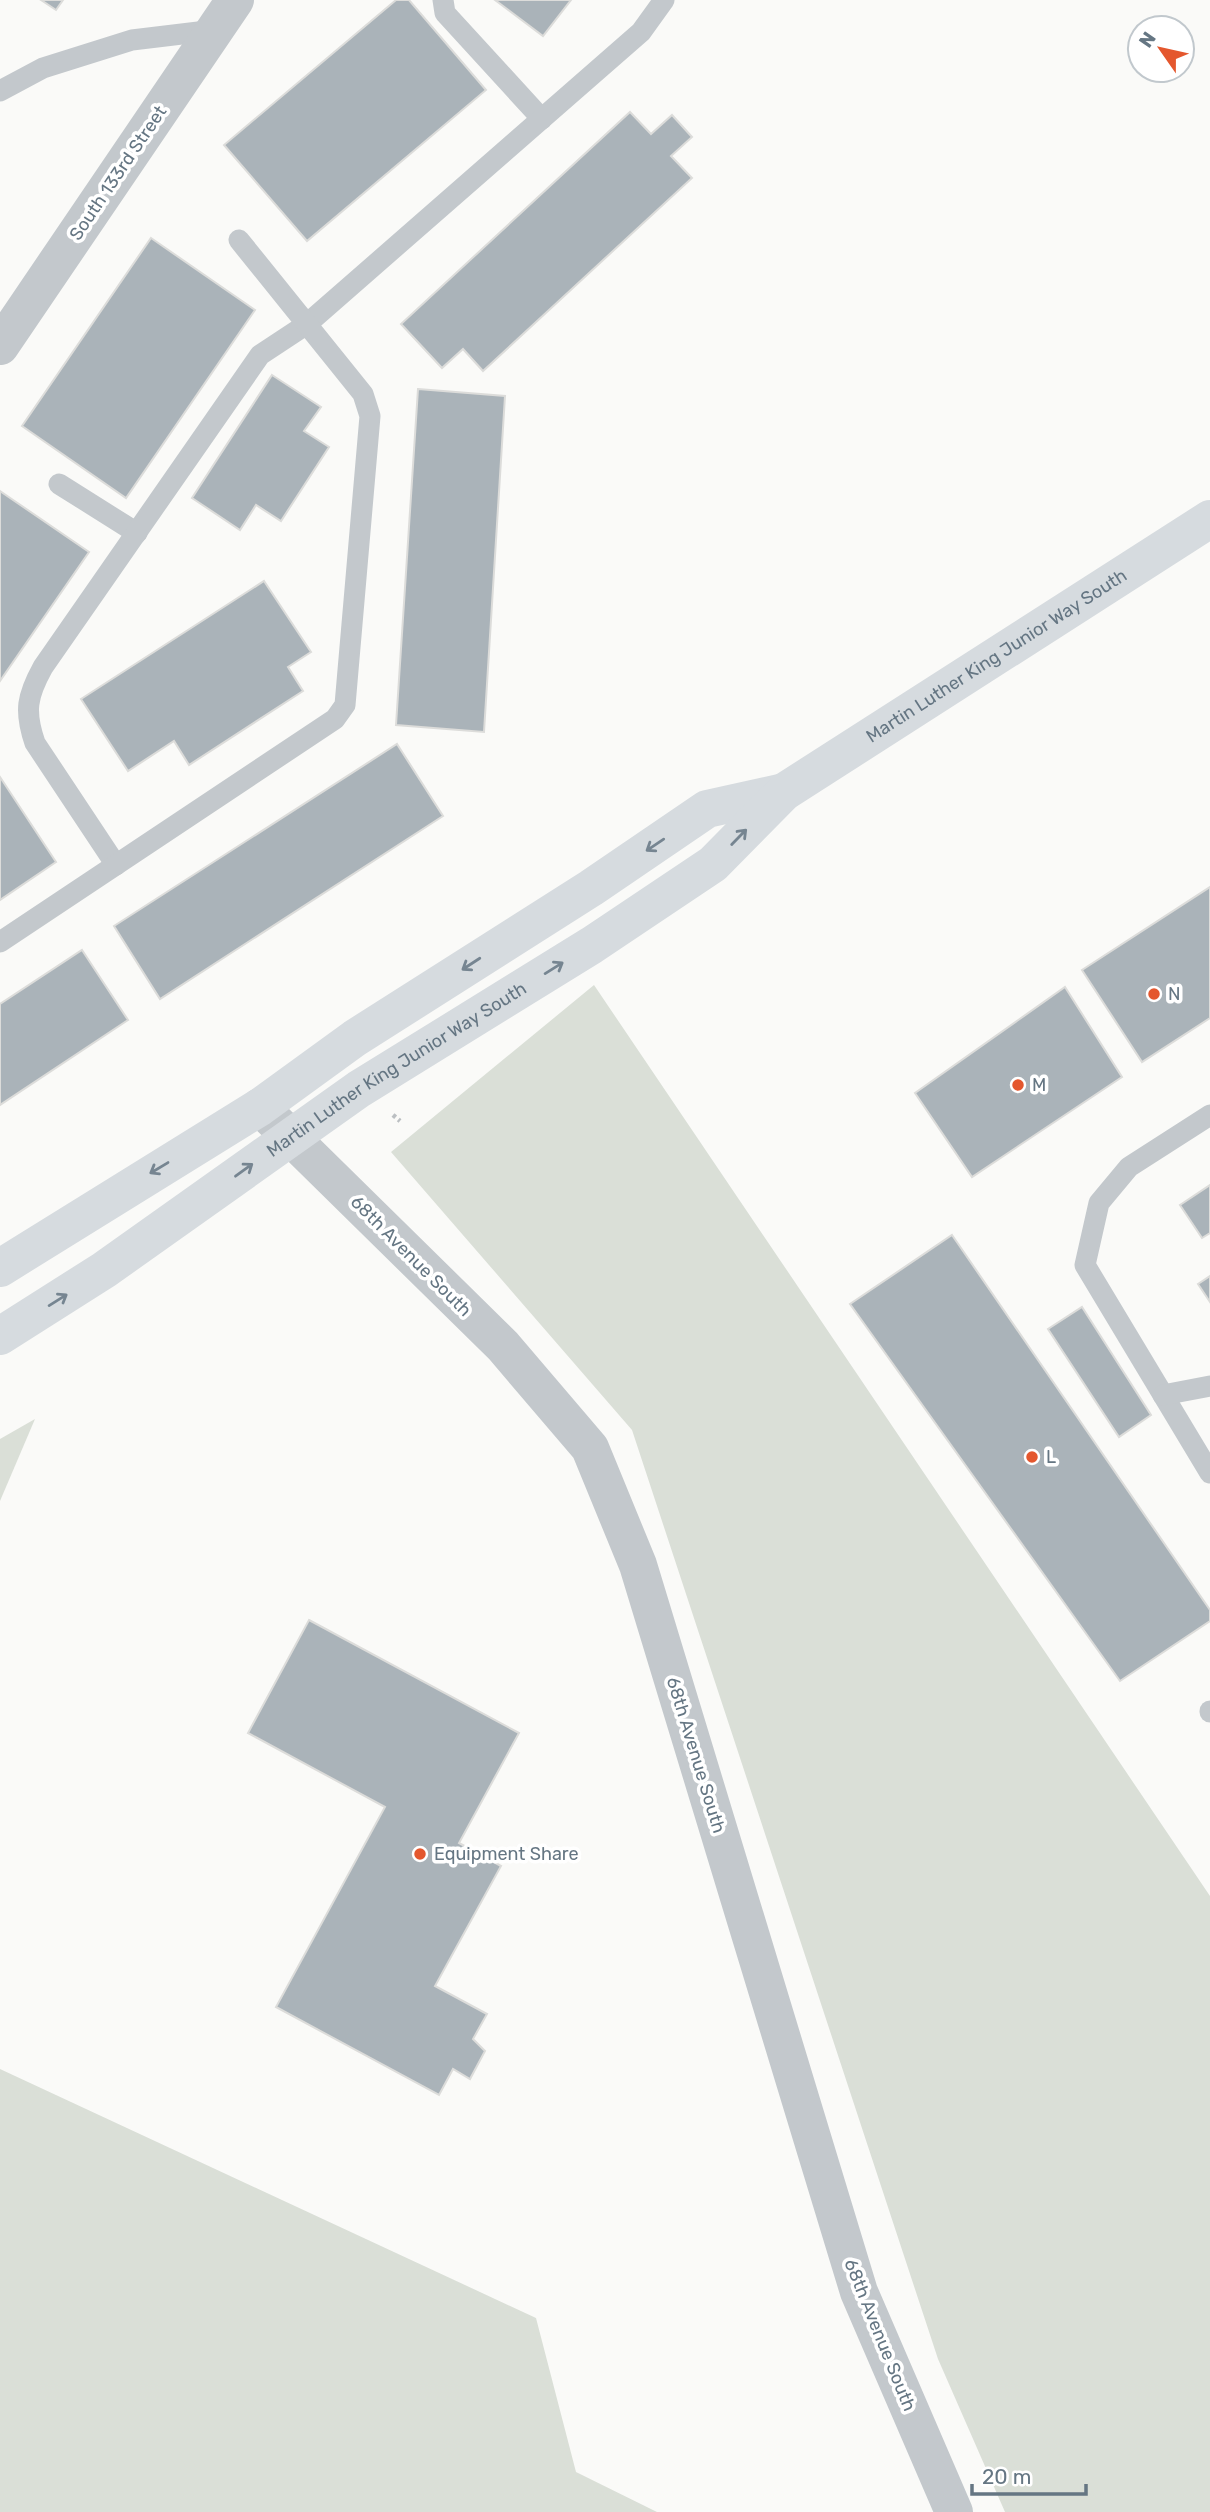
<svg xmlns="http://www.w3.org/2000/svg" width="1210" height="2512" font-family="Rubik,sans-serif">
	<rect width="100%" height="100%" fill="#fafaf8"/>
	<g fill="#dadfd7">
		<path d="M594,985L1210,1896V2512H1005L938,2359L632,1430L391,1152Z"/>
		<path d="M35,1419L0,1501V1439Z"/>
		<path d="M0,2069L536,2318L576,2472L657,2512H0Z"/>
	</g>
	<g fill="#aab3b9" stroke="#dcdcda" stroke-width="2">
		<path d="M41,0H63L56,10Z"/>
		<path d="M396,0H409L486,90L307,241L224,145Z"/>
		<path d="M495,0H571L543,36Z"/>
		<path d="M630,112L651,134L672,115L692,137L671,156L692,178L483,371L463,349L442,368L401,324Z"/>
		<path d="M151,238L255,310L126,498L22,426Z"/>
		<path d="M272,375L321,407L304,431L329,447L281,521L256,505L240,530L192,498Z"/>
		<path d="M418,389L505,396L484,732L396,725Z"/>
		<path d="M0,491L89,552L0,681Z"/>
		<path d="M264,581L311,652L288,667L303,691L189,765L174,741L128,771L81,699Z"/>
		<path d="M397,744L443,816L160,999L114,926Z"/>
		<path d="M0,777L56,862L0,900Z"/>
		<path d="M1210,887V1018L1142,1062L1082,970Z"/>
		<path d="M82,950L128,1020L0,1105V1004Z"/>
		<path d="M1065,987L1122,1077L972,1177L915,1093Z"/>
		<path d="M1210,1185V1233L1202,1238L1180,1205Z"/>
		<path d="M952,1235L1210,1610V1621L1120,1681L850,1304Z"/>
		<path d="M1210,1276V1302L1198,1284Z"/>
		<path d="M1082,1307L1151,1415L1119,1437L1048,1329Z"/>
		<path d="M309,1620L519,1733L459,1843L501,1866L435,1986L487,2014L473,2039L485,2051L470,2079L453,2069L439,2095L276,2007L385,1807L248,1733Z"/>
	</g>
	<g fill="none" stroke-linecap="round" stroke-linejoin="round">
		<path stroke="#bbbfc2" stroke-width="4.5" stroke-dasharray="3.5 3.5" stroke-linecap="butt" d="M393,1115L400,1121"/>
		<g stroke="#c3c8cc" stroke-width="21">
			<path d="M443,0L445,13L542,119"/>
			<path d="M0,91L43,68L132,40L215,30"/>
			<path d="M59,484L137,533"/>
			<path d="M116,865L35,743C24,711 27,696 43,667L260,355L307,324L641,32L664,0"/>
			<path d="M0,942L335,719L345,705L370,416L363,394L239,240"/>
			<path d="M1210,1115L1129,1167L1099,1203L1085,1265L1210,1473"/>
			<path d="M1163,1395L1210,1386"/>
			<path d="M1210,1712V1711"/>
		</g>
		<g stroke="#c3c8cc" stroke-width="38">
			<path d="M0,346L235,0"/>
			<path d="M260,1107L503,1346L590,1448L638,1565L859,2292L954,2512"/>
		</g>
		<g stroke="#d6dbdf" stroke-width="38">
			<path d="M0,1268L260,1107L355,1038L591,888L707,809L784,792"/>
			<path id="s1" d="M0,1336L104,1270L359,1089L592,945L713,864L784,792L1210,519"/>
		</g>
	</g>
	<defs><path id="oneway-shaft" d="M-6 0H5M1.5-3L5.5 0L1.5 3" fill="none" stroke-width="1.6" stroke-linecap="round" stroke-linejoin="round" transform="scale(1.75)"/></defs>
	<g stroke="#768591">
		<use href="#oneway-shaft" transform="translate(739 837) rotate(-46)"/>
		<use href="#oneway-shaft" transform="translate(655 845) rotate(146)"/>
		<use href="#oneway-shaft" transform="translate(471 964) rotate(147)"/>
		<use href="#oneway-shaft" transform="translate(554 968) rotate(-32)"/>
		<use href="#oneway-shaft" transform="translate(159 1168) rotate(149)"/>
		<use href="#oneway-shaft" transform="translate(244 1170) rotate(-36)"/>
		<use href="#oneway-shaft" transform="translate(58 1300) rotate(-32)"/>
	</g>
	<g fill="#e4572e" stroke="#fff" stroke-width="2.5">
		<circle cx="1154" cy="994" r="7"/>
		<circle cx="1018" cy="1085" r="7"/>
		<circle cx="1032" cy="1457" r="7"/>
		<circle cx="420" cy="1854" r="7"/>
	</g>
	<g text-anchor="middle" stroke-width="7" stroke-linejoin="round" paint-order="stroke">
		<g font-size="18" fill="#657683" stroke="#fff">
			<text transform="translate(118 173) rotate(-56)" y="6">South 133rd Street</text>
			<text dy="6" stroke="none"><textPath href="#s1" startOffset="1209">Martin Luther King Junior Way South</textPath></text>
			<text dy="6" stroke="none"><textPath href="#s1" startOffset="478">Martin Luther King Junior Way South</textPath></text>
			<text transform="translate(411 1256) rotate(45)" y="6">68th Avenue South</text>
			<text transform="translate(696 1755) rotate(73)" y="6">68th Avenue South</text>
			<text transform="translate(880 2335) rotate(68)" y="6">68th Avenue South</text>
		</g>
		<g font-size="18" fill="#657683" stroke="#fff" text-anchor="start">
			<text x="1168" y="1000">N</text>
			<text x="1032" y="1091">M</text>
			<text x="1046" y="1463">L</text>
			<text x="434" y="1860">Equipment Share</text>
		</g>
	</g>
	<g transform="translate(1161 49) rotate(304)"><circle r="33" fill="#ffffff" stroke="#c1c8cd" stroke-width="2"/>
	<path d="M0-5L12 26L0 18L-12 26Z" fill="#e4572e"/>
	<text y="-10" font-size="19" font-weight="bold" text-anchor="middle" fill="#657683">N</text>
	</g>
	<path d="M972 2484v10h114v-10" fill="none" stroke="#657683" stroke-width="3.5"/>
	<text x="982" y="2484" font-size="21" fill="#657683" stroke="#ffffff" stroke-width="5" paint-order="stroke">20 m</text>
</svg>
